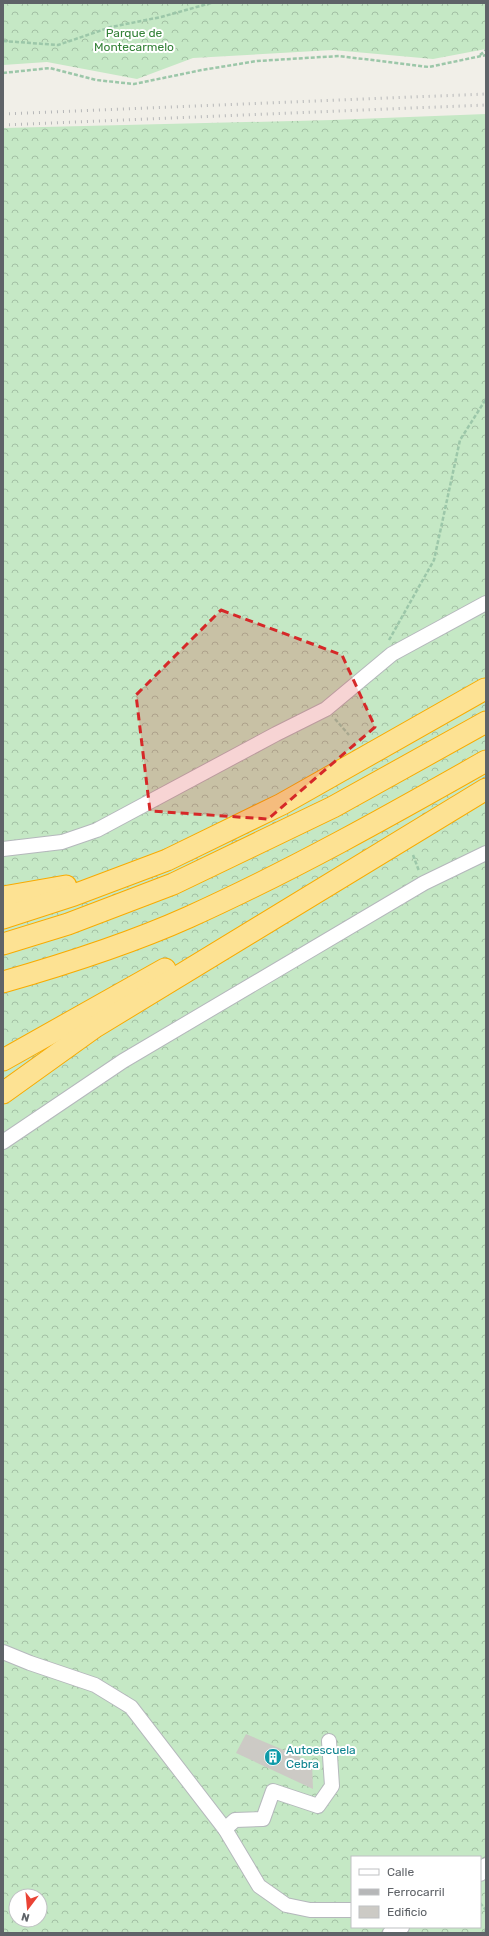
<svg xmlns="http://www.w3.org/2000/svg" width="489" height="1936" font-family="Rubik,sans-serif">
	<defs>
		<pattern id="forest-crowns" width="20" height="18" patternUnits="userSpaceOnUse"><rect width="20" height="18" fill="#c5e8c5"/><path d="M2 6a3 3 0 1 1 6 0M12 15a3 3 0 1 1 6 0" fill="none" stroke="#a3c0a4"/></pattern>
	</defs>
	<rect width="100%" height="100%" fill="#f1efe8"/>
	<g fill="url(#forest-crowns)" fill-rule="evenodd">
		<path d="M3,3H486V49L433,59L333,50L193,58L137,79L47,62L3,65Z"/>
		<path d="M486,114V1933H3V128L332,120ZM352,1857H480V1927H352ZM16,1896H40V1920H16Z"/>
	</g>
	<path fill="#cccac5" d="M246,1734L312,1762L313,1789L236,1753Z"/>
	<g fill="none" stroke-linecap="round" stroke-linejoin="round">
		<defs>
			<g id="minor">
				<path d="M3,849L62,842L97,830L276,734L326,709L392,654L486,603"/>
				<path d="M3,1142L123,1061L424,883L486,853"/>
				<path d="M3,1652L30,1663L95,1685L131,1707L225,1829L259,1886L286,1905L310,1910H352"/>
				<path d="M225,1829L235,1820L263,1819L273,1791L318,1806L332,1786L329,1741"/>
				<path d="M480,1874L486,1865"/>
				<path d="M390,1933L395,1929L402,1927"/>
			</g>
			<g id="highway">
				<path d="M3,897L66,886"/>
				<path d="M3,918L74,895L167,860L282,804L485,689"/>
				<path d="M3,944L68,924L173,884L333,807L486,722"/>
				<path d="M3,982C66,964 129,944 189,917C291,871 389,816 486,761"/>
				<path d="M3,1060L165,969"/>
				<path d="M3,1093L95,1027L486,789"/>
			</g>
		</defs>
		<use href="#minor" stroke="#b5b8bc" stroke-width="16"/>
		<use href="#highway" stroke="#f9ab00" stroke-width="23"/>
		<g stroke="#9cc7a9" stroke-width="2.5" stroke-dasharray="4 2" stroke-linecap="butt">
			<path d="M3,41L58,45L111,27L161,17L211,3"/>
			<path d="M480,55L486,50"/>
			<path d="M3,73L50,68L96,80L134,84L202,70L257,61L339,56L429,67L486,55"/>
			<path d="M389,640L434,560L460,440L486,399"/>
			<path d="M335,719L349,735"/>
			<path d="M413,855L419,871"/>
			<path d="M480,1903L486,1910"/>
			<path d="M484,1933L486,1930"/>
		</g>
		<use href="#minor" stroke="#fff" stroke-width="14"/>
		<use href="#highway" stroke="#fde293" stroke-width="21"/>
		<g stroke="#b6b7b8" stroke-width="3" stroke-dasharray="1 5" stroke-linecap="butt">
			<path d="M3,114L486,94"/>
			<path d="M3,125L486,105"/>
		</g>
	</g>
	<path fill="#d62828" fill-opacity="0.2" stroke="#d62828" stroke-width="3" stroke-dasharray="8 5" stroke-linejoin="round" d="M221,610L342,655L375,727L268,819L150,811L136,695Z"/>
	<defs>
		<symbol id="building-disc" viewBox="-11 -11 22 22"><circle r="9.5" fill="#0f9aa8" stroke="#fff"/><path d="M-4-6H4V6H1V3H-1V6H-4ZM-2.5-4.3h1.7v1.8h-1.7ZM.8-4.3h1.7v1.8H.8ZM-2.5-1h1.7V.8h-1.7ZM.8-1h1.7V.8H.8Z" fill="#fff"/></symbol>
	</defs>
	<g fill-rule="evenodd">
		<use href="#building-disc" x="263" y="1747" width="20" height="20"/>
	</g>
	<g text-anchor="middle" stroke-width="4" stroke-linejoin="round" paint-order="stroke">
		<g font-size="12" fill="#348238" stroke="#fff">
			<text x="134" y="37">Parque de<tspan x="134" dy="14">Montecarmelo</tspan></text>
		</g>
		<g font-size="12" fill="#0d838f" stroke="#fff" text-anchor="start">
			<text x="286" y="1754">Autoescuela<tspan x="286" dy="14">Cebra</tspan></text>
		</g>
	</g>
	<rect width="489" height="1936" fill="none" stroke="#5f6368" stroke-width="8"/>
	<rect x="351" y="1856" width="130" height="72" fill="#ffffff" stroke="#bfc1c3"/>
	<rect x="359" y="1869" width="20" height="6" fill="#ffffff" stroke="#bfc1c3"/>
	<text x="387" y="1876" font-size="12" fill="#5f6368">Calle</text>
	<rect x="359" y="1889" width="20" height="6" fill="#b6b7b8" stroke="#bfc1c3"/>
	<text x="387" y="1896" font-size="12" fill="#5f6368">Ferrocarril</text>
	<rect x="359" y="1906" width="20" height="12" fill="#cccac5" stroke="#bfc1c3"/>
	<text x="387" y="1916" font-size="12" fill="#5f6368">Edificio</text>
	<g transform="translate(28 1908) rotate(196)"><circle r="19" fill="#ffffff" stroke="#bfc1c3"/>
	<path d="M0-3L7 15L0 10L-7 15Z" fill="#ea4335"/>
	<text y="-6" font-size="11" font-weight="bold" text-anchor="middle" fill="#5f6368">N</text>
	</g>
</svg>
